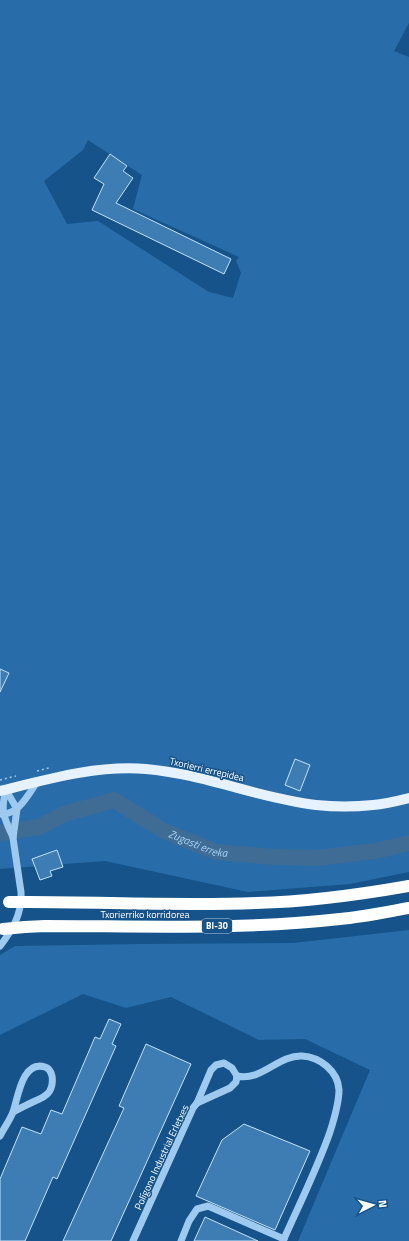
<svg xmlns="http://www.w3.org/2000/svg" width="409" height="1241" font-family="'Titillium Web',sans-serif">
	<rect width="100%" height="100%" fill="#15538a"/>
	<g fill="#286da9" fill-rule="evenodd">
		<path d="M0,0H409V23L394,51L409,57V872L350,884L248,892L105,861L0,869ZM88,140L142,175L133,209L239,257L236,261L241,273L233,298L209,292L98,221L67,224L44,181L83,150Z"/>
		<path d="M409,930V1241H298L370,1070L305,1039L259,1040L171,997L126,1008L83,994L0,1035V955L15,946L142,944L293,943Z"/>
	</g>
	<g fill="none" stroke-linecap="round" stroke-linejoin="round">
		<path stroke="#3f6c95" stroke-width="16" id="s1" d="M0,833L39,827L64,814L114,800L164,831L216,852L276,857L317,858L376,851L409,843"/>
	</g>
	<g fill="#3d7db3" stroke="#c4e2fb">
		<path d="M110,154L127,166L123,171L133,178L116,203L231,259L224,274L92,210L104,184L94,178Z"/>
		<path d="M0,669L9,673L0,692Z"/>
		<path d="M295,759L310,765L300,791L285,785Z"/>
		<path d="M57,850L63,867L50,871L52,876L40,880L32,859Z"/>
		<path d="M109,1019L121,1024L112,1044L116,1046L57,1179L53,1177L25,1241H0V1179L22,1127L41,1134L51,1110L62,1114L95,1037L100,1039Z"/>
		<path d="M146,1044L191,1064L111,1241H63L124,1108L119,1106Z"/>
		<path d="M244,1124L310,1151L275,1230L196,1196L222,1140Z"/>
		<path d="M205,1217L258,1241H194Z"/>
	</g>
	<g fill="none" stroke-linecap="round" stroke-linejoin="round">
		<g stroke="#9ecaef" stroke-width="1.5" stroke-dasharray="2 3" stroke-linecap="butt">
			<path d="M37,771L49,768"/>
			<path d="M0,780L16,776"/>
		</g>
		<g stroke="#9ecaef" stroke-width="7">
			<path d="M6,790C0,811 4,818 13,837"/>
			<path d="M0,814C18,816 28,795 37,782"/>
			<path d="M0,946C13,929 22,914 21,892L13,838L17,809L6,790"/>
			<path d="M237,1076C261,1082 278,1055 302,1056C320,1057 338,1071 339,1090C339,1104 334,1119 330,1132C317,1169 299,1205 283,1241"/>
			<path d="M197,1103L211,1070L216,1065L224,1063L232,1068L237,1076"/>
			<path d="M0,1136C4,1128 10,1120 13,1112C18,1098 22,1060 45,1067C49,1068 51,1072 52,1076C53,1082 52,1091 46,1095C43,1098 39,1099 35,1101C28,1104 21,1108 13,1112"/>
			<path d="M133,1241L193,1108L197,1103L230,1088L236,1082L237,1076"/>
			<path d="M181,1241L189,1221L197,1209L208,1206L284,1239"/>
		</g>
		<path stroke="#e6f2ff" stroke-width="10" d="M0,791C48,779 97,765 146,769C204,774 258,798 316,805C335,807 354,807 373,805C385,804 397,801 409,798"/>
		<g stroke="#fff" stroke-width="12">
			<path d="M29,902C104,902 180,906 256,903C307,902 358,895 409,886"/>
			<path d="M25,927L45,926C143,926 242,930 340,919C363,917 386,912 409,908"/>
		</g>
		<g stroke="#fff" stroke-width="12">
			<path d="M9,902H29"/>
			<path d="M3,929L25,927"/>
		</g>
	</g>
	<g text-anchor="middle" stroke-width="3" stroke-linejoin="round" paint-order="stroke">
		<rect fill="#15538a" stroke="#b9cbdc" stroke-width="1" x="202" y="919" width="30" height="14" rx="3"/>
		<g font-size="9" font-weight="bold" fill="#fff">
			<text x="217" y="929">BI-30</text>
		</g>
		<g font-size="10" fill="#fff" stroke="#15538a">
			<text transform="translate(207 769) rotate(13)" y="4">Txorierri errepidea</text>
			<text x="145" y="918">Txorierriko korridorea</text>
			<text transform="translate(161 1157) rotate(-65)" y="4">Polígono Industrial Erletxes</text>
		</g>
		<g font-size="11" font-style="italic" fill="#a9d3f6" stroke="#15538a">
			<text dy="4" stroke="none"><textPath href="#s1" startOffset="215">Zugasti erreka</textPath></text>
		</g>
	</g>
	<g transform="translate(373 1205) rotate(84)" stroke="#15538a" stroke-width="3" paint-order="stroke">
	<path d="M0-3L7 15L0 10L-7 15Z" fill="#ffffff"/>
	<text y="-6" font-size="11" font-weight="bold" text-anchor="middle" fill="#ffffff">N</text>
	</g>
</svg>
